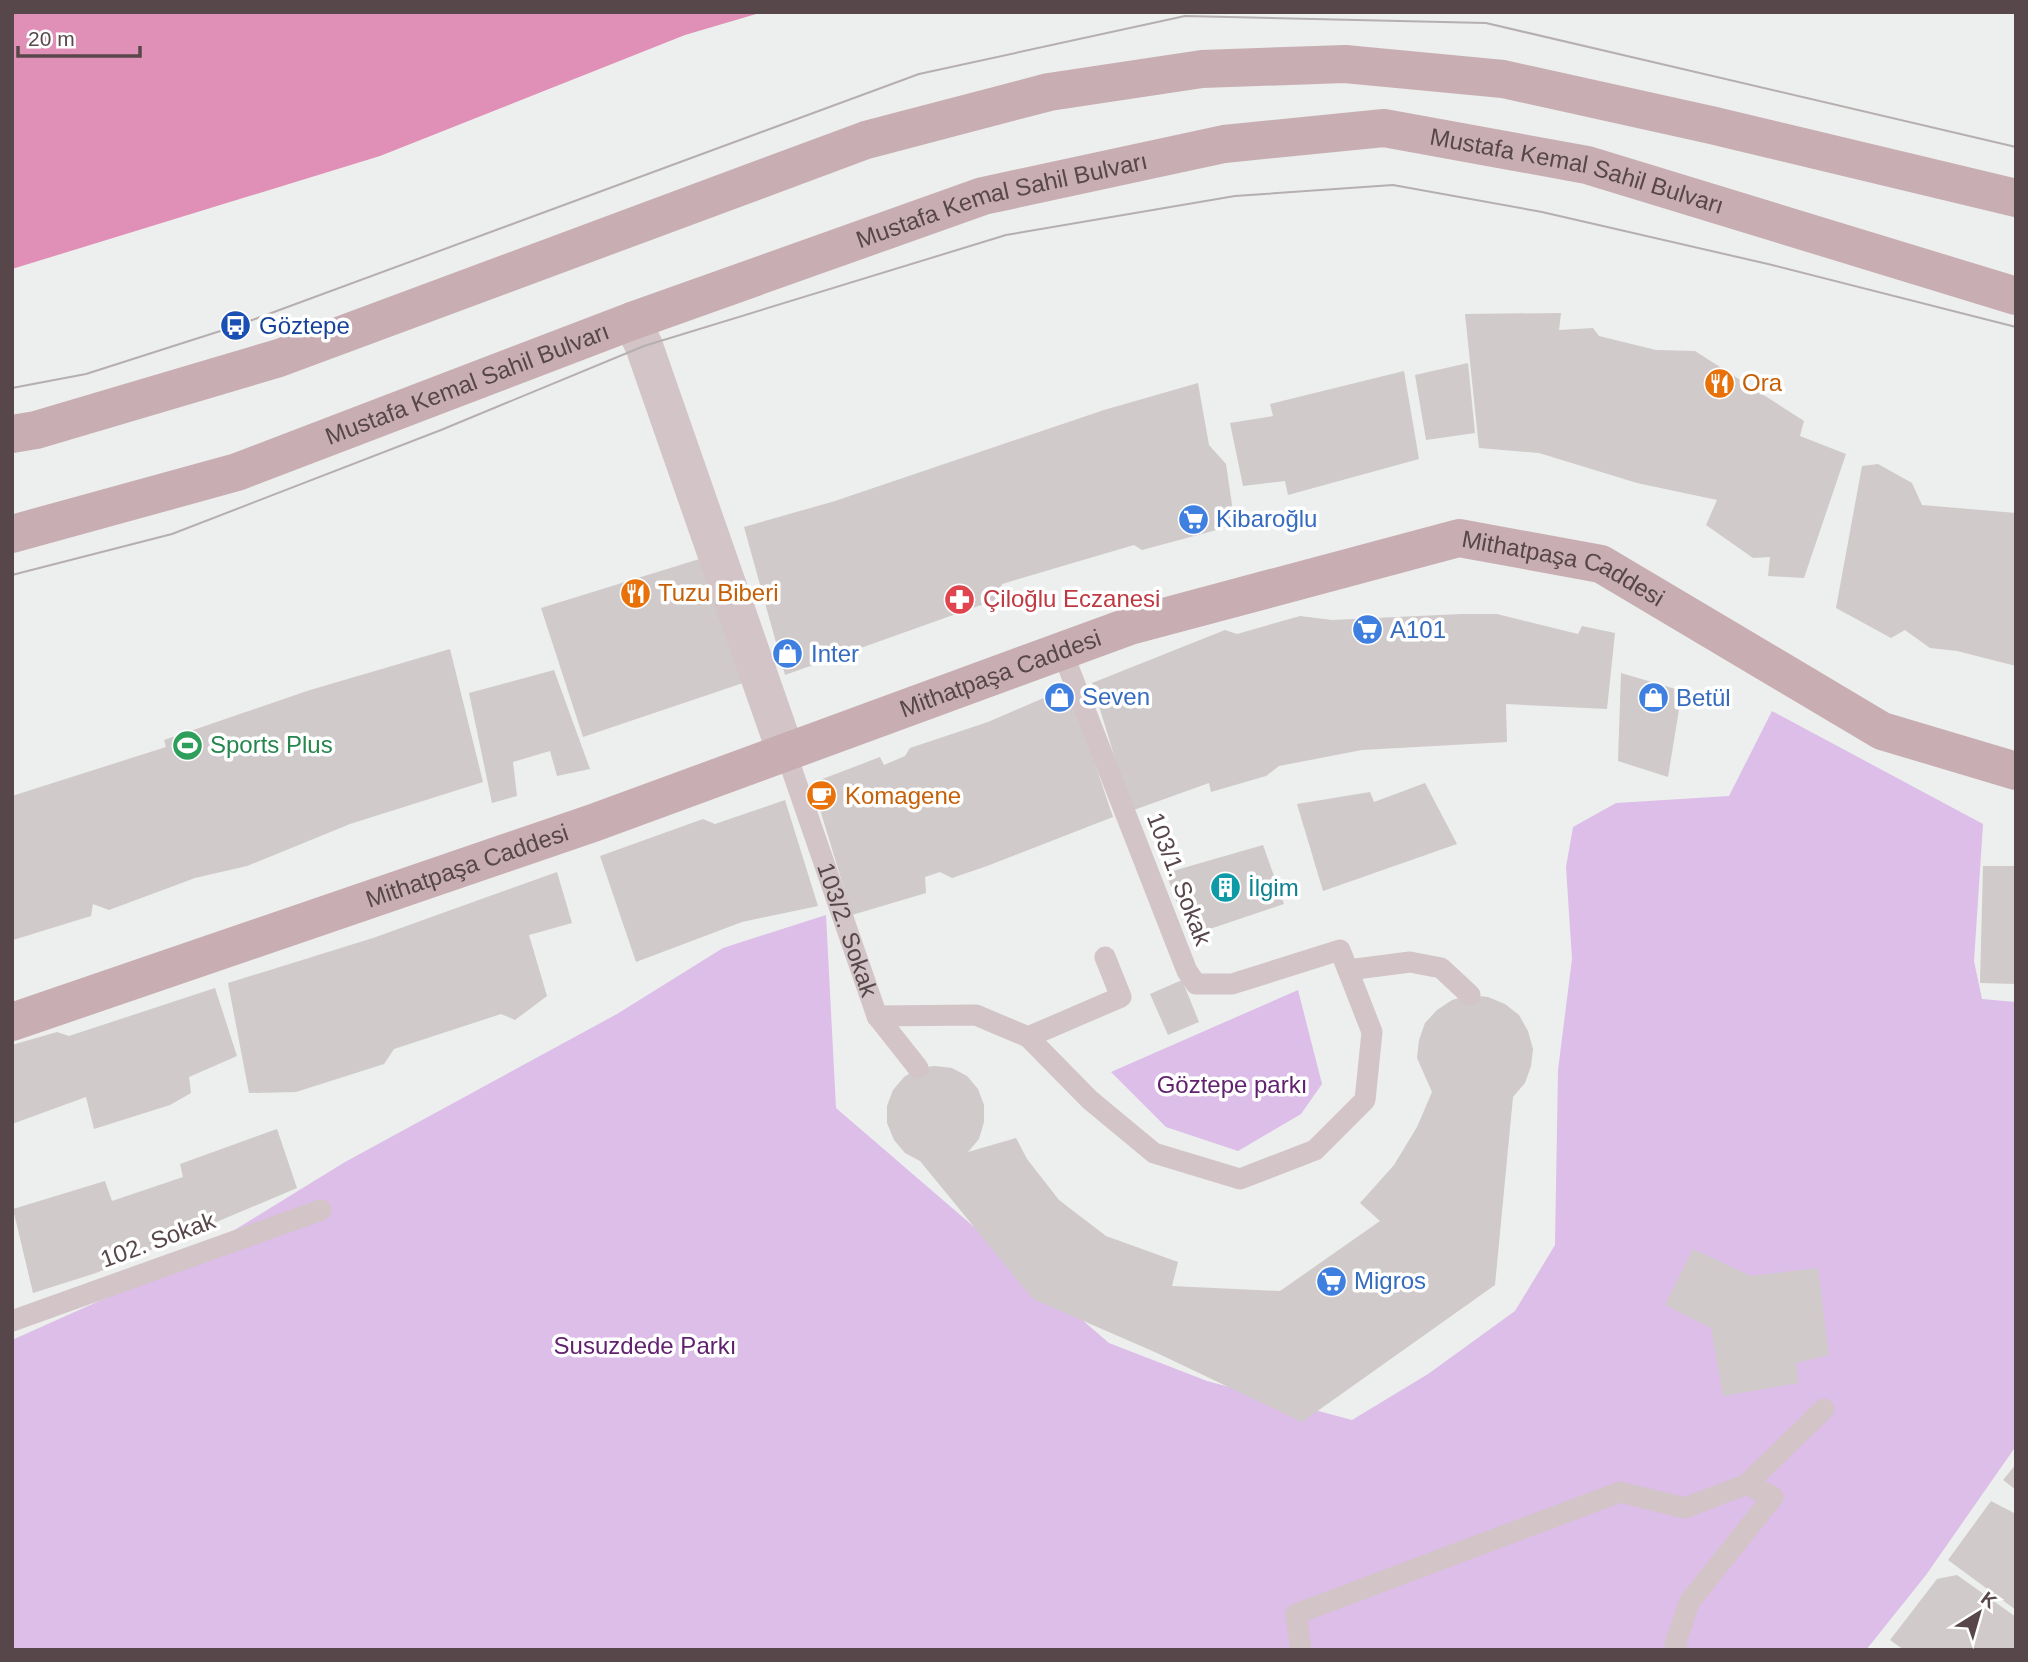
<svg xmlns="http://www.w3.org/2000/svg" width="2028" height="1662" font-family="Helvetica,sans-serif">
	<rect width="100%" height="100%" fill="#ecefed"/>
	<g fill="#dcbee8">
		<path d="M1772,711L1983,824L1974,961L1982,999L2016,1002V1446L1926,1575L1866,1650H12V1340L173,1268L345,1162L617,1014L723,948L826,915L836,1108L1109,1343L1207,1381L1352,1420L1428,1374L1515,1311L1555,1245L1558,1070L1572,959L1566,867L1573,827L1616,803L1729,796Z"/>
		<path d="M1298,990L1322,1084L1301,1114L1238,1151L1166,1127L1111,1072Z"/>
	</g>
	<path fill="#e090b6" d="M12,12H763L685,35L380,156L12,269Z"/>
	<g fill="#d0caca">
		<path d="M1561,313L1559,330L1593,328L1599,336L1656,350L1695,351L1804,421L1800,436L1846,454L1804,578L1768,576L1770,557L1753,558L1706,525L1717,500L1637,483L1539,453L1479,448L1465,314Z"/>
		<path d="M1468,363L1475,433L1426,440L1415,375Z"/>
		<path d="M1404,371L1419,459L1288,495L1285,481L1243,486L1230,423L1273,416L1270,404Z"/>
		<path d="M1198,383L1209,445L1226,464L1235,525L1142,550L1134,545L1002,584L998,599L785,675L744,527L835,501L1104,410Z"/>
		<path d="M1878,464L1912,483L1922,505L2016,513V666L1957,651L1930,648L1905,630L1891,638L1836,608L1862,466Z"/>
		<path d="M709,556L749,681L583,737L541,608Z"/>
		<path d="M1461,614H1497L1578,634L1582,626L1615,633L1607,709L1506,704L1507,742L1362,750L1279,766L1266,776L1211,792L1209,783L1131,811L1092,683L1225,630L1237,634L1300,616L1332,620Z"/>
		<path d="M450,649L483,782L350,824L247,866L195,878L109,910L93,904L91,916L13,940L12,796L166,747L164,740L310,690Z"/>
		<path d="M554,670L590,769L557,776L550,751L513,762L517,796L492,803L469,693Z"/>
		<path d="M1621,673L1682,691L1668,777L1618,761Z"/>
		<path d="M1069,687L1113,817L987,866L952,878L940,872L925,877L926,893L852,915L812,783L880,757L884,765L905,756L910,748L988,722Z"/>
		<path d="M1425,783L1457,844L1323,891L1297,804L1370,792L1374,802Z"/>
		<path d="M785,800L818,906L742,922L636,962L600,856L703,819L715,824Z"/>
		<path d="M1263,845L1284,904L1189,936L1166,873Z"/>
		<path d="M1983,866H2016V984L1980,983Z"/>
		<path d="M557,872L572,923L529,935L547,996L515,1020L501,1014L394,1049L384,1064L296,1092L249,1093L228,983L373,938Z"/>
		<path d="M1182,980L1199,1022L1168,1035L1150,994Z"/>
		<path d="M215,988L237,1056L189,1077L191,1093L170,1105L94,1129L86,1097L12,1124V1045L57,1032L69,1036Z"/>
		<path d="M1470,995L1488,997L1505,1004L1519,1015L1528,1031L1533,1049L1531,1066L1525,1083L1513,1097L1495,1285L1302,1422L1157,1353L1033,1299L920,1161L905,1153L894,1140L887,1123V1106L893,1090L904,1077L918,1068L935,1066L952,1068L967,1076L978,1089L984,1105V1122L979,1139L968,1152L1016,1138L1027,1159L1059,1200L1106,1236L1178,1262L1172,1286L1280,1291L1380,1221L1360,1203L1394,1165L1417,1127L1432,1092L1417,1058L1419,1040L1425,1023L1437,1010L1452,1000Z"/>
		<path d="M277,1129L297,1188L96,1273L33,1293L13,1209L105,1181L112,1201L183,1177L180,1164Z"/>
		<path d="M1693,1249L1751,1276L1818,1268L1829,1355L1796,1363L1799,1383L1723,1396L1711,1328L1665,1305Z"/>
		<path d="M2016,1464V1490L2003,1480Z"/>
		<path d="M1991,1501L2016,1514V1610L1948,1560Z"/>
		<path d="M1957,1575L2016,1617V1650H1904L1890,1640L1937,1579Z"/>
	</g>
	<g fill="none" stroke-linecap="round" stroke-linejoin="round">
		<g stroke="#d2c4c7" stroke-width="21">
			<path id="s1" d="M786,753L877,1016L976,1015L1028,1037L1090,1100L1154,1153L1240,1179L1315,1150L1365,1100L1372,1032L1340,950L1232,984H1196L1187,971L1062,651"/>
			<path d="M1348,970L1410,962L1441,968L1470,995"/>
			<path d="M877,1016L918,1068"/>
			<path d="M1028,1037L1121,997L1105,957"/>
			<path d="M12,1321L321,1210"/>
			<path d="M1301,1650L1296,1614L1620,1492L1685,1508L1747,1484L1824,1409"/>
			<path d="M1677,1650L1675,1644L1690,1601L1773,1497L1747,1484"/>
		</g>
		<path stroke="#d2c4c7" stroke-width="38" d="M632,321L644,346L786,753"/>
		<g stroke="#c8aeb3" stroke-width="38">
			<path d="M12,434L36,430L279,358L866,140L1049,92L1202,69L1345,64L1503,79L1711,125L2016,198"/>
			<path id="s2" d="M12,534L237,472L632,321L983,196L1224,144L1384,128L1587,165L2016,296"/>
			<path id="s3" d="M12,1022L593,823L1130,626L1459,538L1601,564L1882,731L2016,771"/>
		</g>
		<g stroke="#b6afaf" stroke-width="2">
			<path d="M12,388L86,374L236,326L919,74L1185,16L1486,23L2016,147"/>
			<path d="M12,575L172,534L441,430L644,346L1006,235L1235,196L1393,185L1542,212L1768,264L2016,327"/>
		</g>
	</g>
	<defs>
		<symbol id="bus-disc" viewBox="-11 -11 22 22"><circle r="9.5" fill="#1a4fb4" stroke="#fff"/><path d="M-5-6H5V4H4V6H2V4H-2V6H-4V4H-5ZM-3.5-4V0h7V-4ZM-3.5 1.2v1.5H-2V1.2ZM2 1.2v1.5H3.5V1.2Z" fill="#fff"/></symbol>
		<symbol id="restaurant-disc" viewBox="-11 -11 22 22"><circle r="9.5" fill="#e8710a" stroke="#fff"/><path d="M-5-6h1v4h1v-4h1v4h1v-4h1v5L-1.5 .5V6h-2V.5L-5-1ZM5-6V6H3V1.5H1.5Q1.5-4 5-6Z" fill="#fff"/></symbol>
		<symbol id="supermarket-disc" viewBox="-11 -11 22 22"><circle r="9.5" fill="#3f7fe0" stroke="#fff"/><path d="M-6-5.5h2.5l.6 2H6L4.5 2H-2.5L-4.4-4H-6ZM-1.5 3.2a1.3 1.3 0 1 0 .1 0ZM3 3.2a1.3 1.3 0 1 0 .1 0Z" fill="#fff"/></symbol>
		<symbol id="pharmacy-disc" viewBox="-11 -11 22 22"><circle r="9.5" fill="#e0444e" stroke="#fff"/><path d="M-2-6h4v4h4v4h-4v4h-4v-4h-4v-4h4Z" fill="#fff"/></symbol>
		<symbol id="shop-disc" viewBox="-11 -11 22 22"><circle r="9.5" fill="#3f7fe0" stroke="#fff"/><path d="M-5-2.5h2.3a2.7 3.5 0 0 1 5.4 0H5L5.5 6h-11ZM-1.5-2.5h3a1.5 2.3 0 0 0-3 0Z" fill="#fff"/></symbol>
		<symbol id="stadium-disc" viewBox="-11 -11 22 22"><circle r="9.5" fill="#2e9e5b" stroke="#fff"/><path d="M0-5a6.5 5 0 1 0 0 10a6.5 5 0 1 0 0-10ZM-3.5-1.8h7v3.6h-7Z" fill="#fff"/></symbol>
		<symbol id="cafe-disc" viewBox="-11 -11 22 22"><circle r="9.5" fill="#e8710a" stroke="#fff"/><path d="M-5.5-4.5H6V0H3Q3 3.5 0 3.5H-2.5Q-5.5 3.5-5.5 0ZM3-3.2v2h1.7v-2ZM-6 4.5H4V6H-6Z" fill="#fff"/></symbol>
		<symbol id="building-disc" viewBox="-11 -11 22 22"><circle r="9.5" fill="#0f9aa8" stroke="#fff"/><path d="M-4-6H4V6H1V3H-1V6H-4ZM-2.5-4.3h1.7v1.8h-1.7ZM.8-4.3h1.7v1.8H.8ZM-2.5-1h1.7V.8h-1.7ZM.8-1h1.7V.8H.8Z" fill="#fff"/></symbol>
	</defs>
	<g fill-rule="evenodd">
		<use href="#bus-disc" x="218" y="308" width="35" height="35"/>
		<use href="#restaurant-disc" x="1702" y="366" width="35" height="35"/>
		<use href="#supermarket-disc" x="1176" y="502" width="35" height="35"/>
		<use href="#restaurant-disc" x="618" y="576" width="35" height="35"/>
		<use href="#pharmacy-disc" x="942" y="582" width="35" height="35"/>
		<use href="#supermarket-disc" x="1350" y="612" width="35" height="35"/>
		<use href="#shop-disc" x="770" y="636" width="35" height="35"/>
		<use href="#shop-disc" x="1042" y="680" width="35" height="35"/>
		<use href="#shop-disc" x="1636" y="680" width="35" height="35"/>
		<use href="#stadium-disc" x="170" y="728" width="35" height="35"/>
		<use href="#cafe-disc" x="804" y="778" width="35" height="35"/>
		<use href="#building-disc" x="1208" y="870" width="35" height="35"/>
		<use href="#supermarket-disc" x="1314" y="1264" width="35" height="35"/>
	</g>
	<g text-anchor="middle" stroke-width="7" stroke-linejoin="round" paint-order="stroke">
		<g font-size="24" fill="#57474a" stroke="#fff">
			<text dy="8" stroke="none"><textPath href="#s2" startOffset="1634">Mustafa Kemal Sahil Bulvarı</textPath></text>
			<text dy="8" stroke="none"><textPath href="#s2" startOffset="1046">Mustafa Kemal Sahil Bulvarı</textPath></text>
			<text dy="8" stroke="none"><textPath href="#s2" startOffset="480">Mustafa Kemal Sahil Bulvarı</textPath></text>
			<text dy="8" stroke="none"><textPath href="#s3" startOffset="1636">Mithatpaşa Caddesi</textPath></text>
			<text dy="8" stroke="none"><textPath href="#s3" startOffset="1048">Mithatpaşa Caddesi</textPath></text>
			<text dy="8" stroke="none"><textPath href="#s3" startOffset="481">Mithatpaşa Caddesi</textPath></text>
			<text transform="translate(1179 879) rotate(69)" y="8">103/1. Sokak</text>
			<text dy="8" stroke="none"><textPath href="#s1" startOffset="187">103/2. Sokak</textPath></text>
			<text transform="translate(158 1240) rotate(-20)" y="8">102. Sokak</text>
		</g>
		<g font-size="24" fill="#164399" stroke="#fff" text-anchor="start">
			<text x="259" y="334">Göztepe</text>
		</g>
		<g font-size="24" fill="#c56008" stroke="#fff" text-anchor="start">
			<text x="1742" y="391">Ora</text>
			<text x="658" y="601">Tuzu Biberi</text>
			<text x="845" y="804">Komagene</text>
		</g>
		<g font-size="24" fill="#366cbe" stroke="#fff" text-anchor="start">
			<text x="1216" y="527">Kibaroğlu</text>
			<text x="1390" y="638">A101</text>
			<text x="811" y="662">Inter</text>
			<text x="1082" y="705">Seven</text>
			<text x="1676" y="706">Betül</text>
			<text x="1354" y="1289">Migros</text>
		</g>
		<g font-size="24" fill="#be3a42" stroke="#fff" text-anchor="start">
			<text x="983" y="607">Çiloğlu Eczanesi</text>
		</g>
		<g font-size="24" fill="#27864d" stroke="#fff" text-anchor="start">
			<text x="210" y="753">Sports Plus</text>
		</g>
		<g font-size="24" fill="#0d838f" stroke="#fff" text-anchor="start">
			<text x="1248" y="896">İlgim</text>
		</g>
		<g font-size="24" fill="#61216f" stroke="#fff">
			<text x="1232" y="1093">Göztepe parkı</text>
			<text x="645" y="1354">Susuzdede Parkı</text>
		</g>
	</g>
	<rect width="2028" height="1662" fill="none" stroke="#57474a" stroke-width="28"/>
	<g transform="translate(1979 1613) rotate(37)" stroke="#ffffff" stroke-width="5" paint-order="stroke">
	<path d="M0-5L12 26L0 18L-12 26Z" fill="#57474a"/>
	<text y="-10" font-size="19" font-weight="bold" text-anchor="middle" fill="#57474a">K</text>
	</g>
	<path d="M18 46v10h122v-10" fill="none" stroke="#57474a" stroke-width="3.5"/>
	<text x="28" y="46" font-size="21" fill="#57474a" stroke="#ffffff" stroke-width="5" paint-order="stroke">20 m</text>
</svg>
